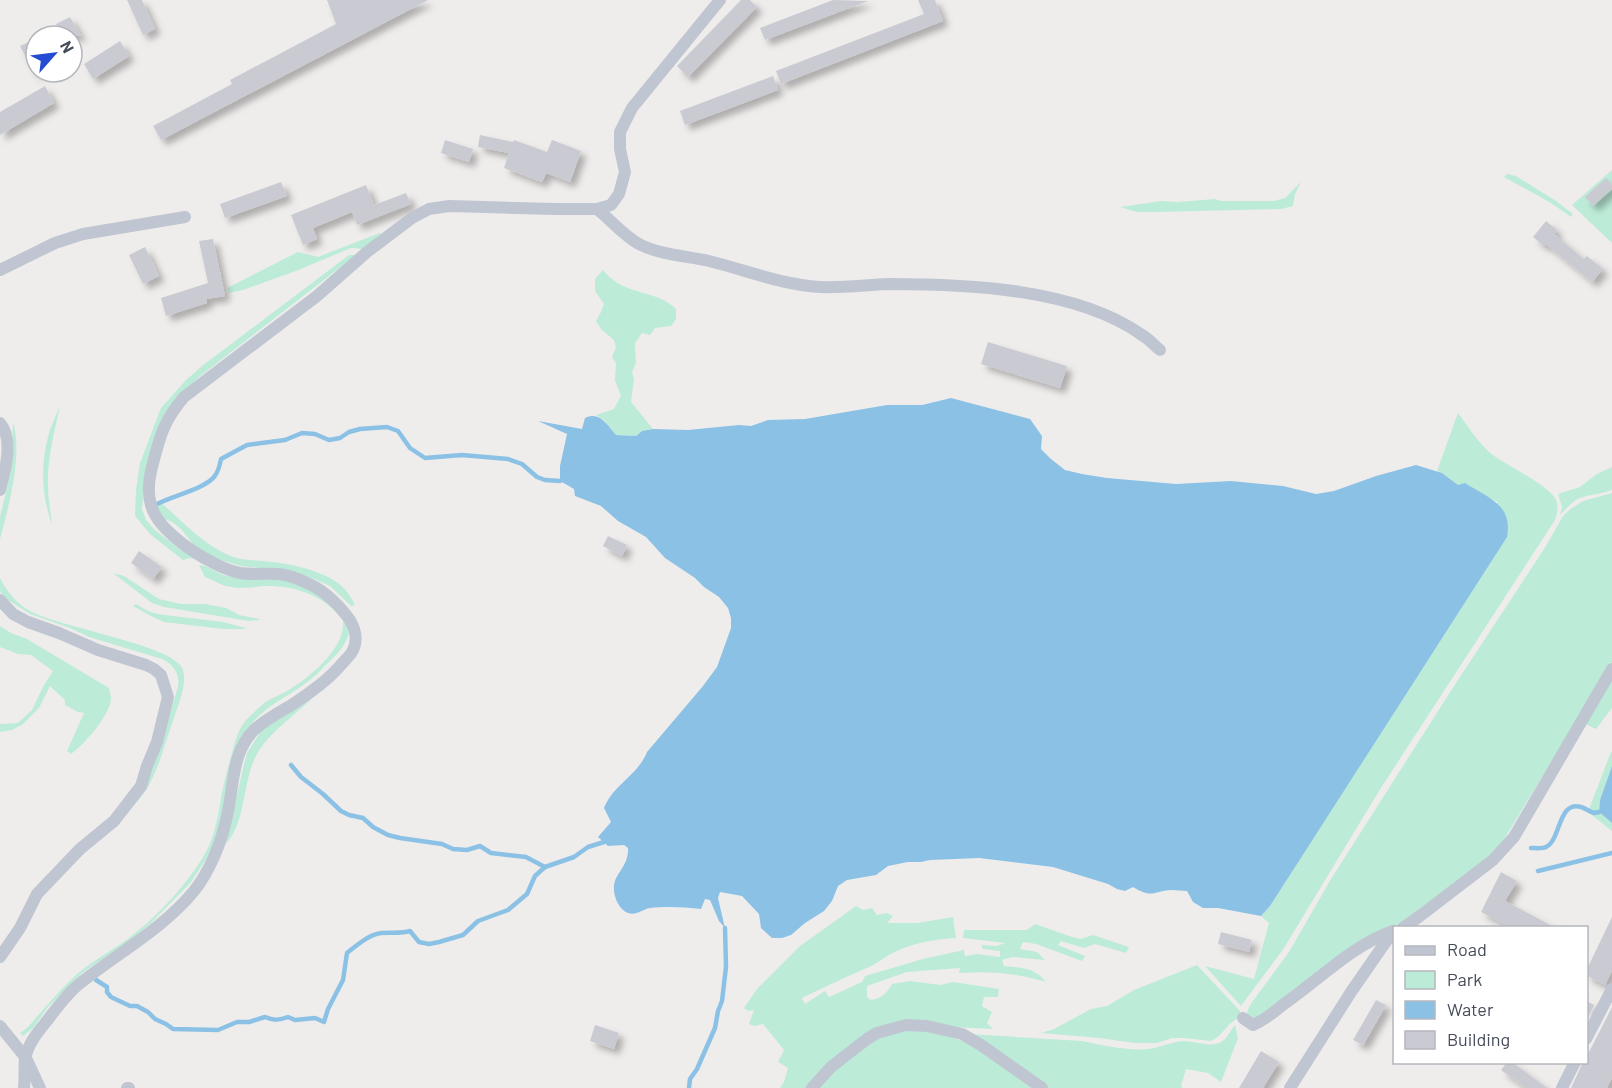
<svg xmlns="http://www.w3.org/2000/svg" width="1612" height="1088" font-family="Barlow,sans-serif">
	<defs>
		<filter id="shadow"><feDropShadow dx="5.5" dy="5.5" stdDeviation="3" flood-color="#0004"/></filter>
	</defs>
	<rect width="100%" height="100%" fill="#efedec"/>
	<g fill="#bcebd8">
		<path d="M1612,170V243L1572,205Z"/>
		<path d="M1507,174L1516,176L1556,201L1573,214L1571,217L1551,203L1504,177Z"/>
		<path d="M1301,182L1295,194L1293,206L1281,209L1154,212H1137L1120,207L1161,201L1177,202L1215,199L1221,201H1274L1285,198Z"/>
		<path d="M382,232L364,249L351,248L296,271L243,290L229,293L227,288L298,252L318,257Z"/>
		<path d="M349,255H356L199,377L174,401L144,485L142,509L146,520L155,530L178,548L199,560L190,558L183,560L151,535L135,516L136,490L140,463L161,408L186,380L202,366Z"/>
		<path d="M603,270C624,297 657,289 676,309V319L671,326L655,328L650,335L642,333L635,343L636,363L632,372L634,379L631,402L653,429L642,431L636,436L616,435L604,420L596,415L614,409L621,396L615,380L616,363L612,357L616,348L614,340L601,329L596,321L601,312L604,304L595,291V279Z"/>
		<path d="M60,406C54,433 47,460 48,487C48,500 51,512 52,525C42,496 40,467 48,437C50,427 56,416 60,406Z"/>
		<path d="M1458,413C1467,425 1476,439 1487,450C1502,465 1551,484 1557,502C1558,508 1557,515 1555,520L1379,791L1284,948L1241,1006L1205,966L1254,979L1269,923L1261,916L1270,906L1321,825L1498,502L1458,485L1442,473L1437,471Z"/>
		<path d="M13,422C23,455 9,505 0,539V517L11,471Z"/>
		<path d="M1612,467V490C1602,494 1593,494 1583,497C1574,499 1567,508 1560,515L1562,507L1558,494L1580,487L1597,474Z"/>
		<path d="M1612,493V662L1503,841L1486,859L1424,908L1255,1019L1249,1017L1247,1012L1250,1005L1289,952L1331,879L1454,686L1546,546L1563,516L1569,510L1583,501Z"/>
		<path d="M161,503C184,522 203,545 231,556C244,561 258,560 272,562C292,564 322,571 338,583C346,589 351,597 355,605L351,606L330,586L314,579L282,571L241,566L211,557L193,544L181,529L172,522L165,519L156,506Z"/>
		<path d="M199,565L205,566L223,575L237,578L286,579L322,593L350,627C348,641 342,649 332,659C325,665 319,673 311,679C290,696 265,705 248,728L217,837L206,859L191,882L151,923L133,938L83,972L48,1007L33,1028L23,1036L20,1033C30,1027 34,1019 42,1011C51,1001 60,990 70,981C87,963 109,953 129,938C159,915 192,880 209,846C216,830 219,810 222,793C225,778 229,763 233,749C236,739 239,728 246,720C251,715 257,709 263,704C270,698 279,696 287,691C309,678 346,649 343,620C324,595 294,585 264,586C254,587 242,589 231,587C222,586 213,580 205,577Z"/>
		<path d="M113,573L124,576L159,599L181,604H205L226,608L239,615L260,619L259,620L249,621L164,607L152,603Z"/>
		<path d="M0,578C7,592 17,604 30,611C59,627 172,645 182,668C189,682 177,707 173,721C165,743 159,768 147,789C140,799 132,808 124,817L145,788L151,773L178,687C180,674 174,665 162,659L89,637L70,628L30,614L8,600L2,594L0,591Z"/>
		<path d="M136,604L148,611L157,614L223,622L245,628L246,629H223L164,622L149,615L133,606Z"/>
		<path d="M0,626L11,633L27,639L109,688C109,690 111,696 111,698C111,714 84,745 71,754L67,751L84,713L78,712L65,705V700L50,686L39,708L23,724L12,730L0,732V724L18,723L32,710L44,685L53,671L31,655L18,654L0,647Z"/>
		<path d="M1612,675V708L1596,729L1583,723Z"/>
		<path d="M321,689C302,711 274,727 258,752C242,779 247,820 226,844L244,764L247,753L261,731Z"/>
		<path d="M1611,752H1612V766L1600,800L1599,812L1612,823V831L1588,812Z"/>
		<path d="M856,906L863,910L872,908L877,915L887,913L893,916L887,923H917L953,917L956,938C934,939 908,944 889,955C882,959 876,964 869,967C846,977 824,987 802,998L805,1004L825,991L829,997L862,982L865,976L923,959L964,950L965,956L977,954L1000,957V951L983,949L981,945L997,946L1005,943L963,938L964,930H1027L1035,924L1072,937L1081,939L1093,935L1129,947L1126,953L1095,944L1084,948L1061,941L1058,945L1085,956L1082,961L1036,944L1023,942L1020,949L1037,952L1045,960L1012,957L1002,960L1004,966C1022,968 1034,967 1046,982C1016,973 991,971 959,973L960,968L907,972L867,986V997L871,1000C882,998 886,994 892,984L910,981L940,985L953,982L999,989L998,997H984L982,1006L992,1012L987,1023L993,1029L893,1024L809,1088H780L784,1082L788,1068L778,1062L784,1050L763,1024L754,1026L749,1024L754,1010L748,1011L744,1008L757,989L800,946Z"/>
		<path d="M1197,965L1240,1011L1241,1017C1227,1022 1224,1035 1211,1041L1184,1038H1172L1157,1043H1134L1100,1038L1041,1033L1054,1029L1091,1009L1107,1006L1134,990Z"/>
		<path d="M1235,1025L1238,1038L1221,1082L1208,1073L1186,1069L1181,1086L1183,1088H1048L992,1048L969,1034L1082,1041C1100,1045 1129,1051 1147,1049C1159,1048 1171,1042 1183,1041C1193,1041 1207,1046 1216,1044C1226,1042 1229,1032 1235,1025Z"/>
		<path d="M918,1030L948,1036L970,1044L1038,1088H820L837,1066L876,1040L887,1035L903,1031Z"/>
	</g>
	<g fill="#8cc1e6">
		<path d="M951,398L1030,419L1042,436L1041,449L1051,459L1065,470L1082,474L1107,478L1176,484L1231,481L1283,486L1316,494L1334,491L1376,476L1416,465L1442,473L1458,485L1465,483C1488,498 1513,504 1507,537L1270,906L1261,916L1218,908H1203L1193,902L1187,891C1182,891 1177,890 1172,890C1153,891 1153,899 1133,887L1125,891L1117,889L1108,884L1053,867L979,858L930,860L921,862H908L888,866L876,875L847,880L838,886L832,901L824,911L805,923L791,935L782,938H772L761,928L759,914L742,896L720,892L718,898L725,928L719,921L710,900L705,899L701,909C685,907 666,906 650,908C643,909 636,916 628,913C619,910 613,896 614,886C615,873 629,866 628,848L624,845L608,846L598,837L611,822L604,808C613,785 638,775 647,752L703,686L717,667L731,628V618L728,608L719,597L704,587L695,578L665,558L646,537L618,521L601,506L575,496L574,489L560,481V466L567,434L538,421L582,429L585,418C600,411 607,425 616,435L636,436L642,431L653,429L688,430L739,425L751,426L768,420L805,419L887,405H922Z"/>
		<path d="M1612,766V823L1599,812L1600,800Z"/>
	</g>
	<g fill="none" stroke-linecap="round" stroke-linejoin="round">
		<g stroke="#8cc1e6" stroke-width="4.5">
			<path d="M157,504C172,496 204,489 214,477C218,472 220,465 221,459L247,445L285,440L302,433L315,434L329,440L340,438L349,432L360,429L387,427L398,431L410,448L425,458L462,455L508,459L522,464L537,477L545,480L560,481"/>
			<path d="M291,765L301,777L323,794L341,811L349,815L363,818L373,827L388,835L400,838L442,844L453,849L467,850L480,846L491,853L526,857L545,867"/>
			<path d="M1531,848C1535,848 1542,849 1546,847C1561,840 1558,800 1581,807C1585,808 1590,812 1594,813L1599,812"/>
			<path d="M1538,871L1612,853"/>
			<path d="M96,980L107,987V992L111,997L130,1006H137L148,1012L155,1019L166,1024L173,1029L218,1030L237,1022H249L265,1017C274,1021 280,1020 288,1017L295,1020L315,1018L324,1022L328,1009L343,980L347,953C357,945 368,935 381,933C391,932 400,934 410,931L419,942L429,944L439,942L463,935L478,921L508,910L527,894L535,876L545,867L574,857L588,847L604,842"/>
			<path d="M689,1088L690,1079L697,1069L715,1028L718,1011L722,1001L726,967L725,928"/>
		</g>
	</g>
	<g fill="#cacad2" filter="url(#shadow)">
		<path d="M127,0H142L155,29L143,35Z"/>
		<path d="M327,0H428L161,140L153,126L232,84L230,80L336,24Z"/>
		<path d="M741,0H750L757,7L688,77L677,66Z"/>
		<path d="M833,0L868,1L765,40L760,28Z"/>
		<path d="M918,0H935L943,21L781,84L776,71L924,14Z"/>
		<path d="M70,17L81,36H62L56,24Z"/>
		<path d="M33,40L36,46V77L20,46Z"/>
		<path d="M120,41L129,56L93,79L84,64Z"/>
		<path d="M773,76L778,90L685,125L680,111Z"/>
		<path d="M45,86L54,103L0,135V112Z"/>
		<path d="M480,135L513,142L514,140L547,152L552,140L581,151L570,182L546,173L542,182L504,168L509,153L478,147Z"/>
		<path d="M445,140L473,149L469,162L441,153Z"/>
		<path d="M1606,178L1612,185V189L1593,206L1585,197Z"/>
		<path d="M281,182L287,196L225,218L220,204Z"/>
		<path d="M366,185L374,205L406,193L411,204L357,225L352,212L313,228L317,239L303,245L291,215Z"/>
		<path d="M1546,221L1557,230L1554,234L1584,259L1587,256L1603,269L1592,282L1546,244L1544,246L1533,237Z"/>
		<path d="M213,239L225,296L206,299L207,303L166,316L161,298L208,283L199,241Z"/>
		<path d="M145,247L159,276L143,284L129,255Z"/>
		<path d="M988,342L1067,366L1060,388L981,364Z"/>
		<path d="M608,536L627,545L622,556L603,546Z"/>
		<path d="M139,551L162,567L153,579L131,563Z"/>
		<path d="M1501,872L1517,881L1505,901L1554,927H1510L1481,912Z"/>
		<path d="M1612,917V971L1605,985L1587,976V969Z"/>
		<path d="M1221,932L1252,940L1249,952L1218,944Z"/>
		<path d="M1376,1000L1386,1005L1363,1045L1353,1040Z"/>
		<path d="M1587,1001L1594,1005L1587,1020Z"/>
		<path d="M1612,1007V1078L1607,1088H1571L1583,1062H1587V1056Z"/>
		<path d="M595,1025L619,1033L614,1049L590,1041Z"/>
		<path d="M1261,1051L1279,1062L1263,1088H1239Z"/>
		<path d="M1507,1062H1512L1547,1088H1526L1501,1070Z"/>
	</g>
	<g fill="none" stroke-linecap="round" stroke-linejoin="round">
		<g stroke="#c0c6d1" stroke-width="12">
			<path d="M597,209C611,220 623,235 639,244C660,255 687,256 709,261C746,270 782,285 820,287C842,288 865,285 888,284C966,284 1076,288 1142,335C1149,339 1154,345 1160,350"/>
			<path d="M0,270L55,243L83,234L185,217"/>
			<path d="M0,423C14,438 5,472 0,490"/>
			<path d="M0,600L13,614L28,622L59,633L98,650L146,665L154,669L161,675L168,697L157,742L147,766L141,786L114,821L80,849L37,894L20,928L0,957"/>
			<path d="M1403,928L1420,916L1493,860L1514,837L1612,669"/>
			<path d="M1243,1018L1253,1025C1265,1020 1274,1012 1284,1004C1320,979 1351,946 1393,931"/>
			<path d="M0,1026L26,1058L40,1088"/>
			<path d="M1586,1039L1612,989"/>
			<path d="M24,1088C25,1079 24,1068 25,1059C28,1044 37,1033 46,1022C56,1009 66,995 78,985C117,953 162,930 194,891C210,871 222,841 227,816C234,787 231,753 254,730C265,720 278,713 290,706C307,695 326,682 339,667C343,662 349,657 352,652C359,640 355,626 347,616C336,602 324,590 307,583C299,579 288,575 279,574C266,573 253,575 240,573C213,568 158,533 151,505C147,492 149,479 152,467C160,436 163,422 184,397L317,296L367,252L412,218L429,209L449,206L555,209H597L611,205L619,194L625,172L620,149V132L632,108L720,0"/>
			<path d="M127,1088H129"/>
			<path d="M812,1088L831,1067L867,1039L877,1033L906,1025L927,1026L962,1034L981,1045L1042,1088"/>
			<path d="M1290,1088L1351,992L1387,940L1394,934"/>
			<path d="M1562,1088L1575,1062"/>
		</g>
	</g>
	<rect x="1393" y="926" width="195" height="138" fill="#ffffff" stroke="#b5b7bd" stroke-width="1.5"/>
	<rect x="1405" y="946" width="30" height="9" fill="#c0c6d1" stroke="#b5b7bd" stroke-width="1.5"/>
	<text x="1447" y="956" font-size="18" fill="#464c59">Road</text>
	<rect x="1405" y="971" width="30" height="18" fill="#bcebd8" stroke="#b5b7bd" stroke-width="1.5"/>
	<text x="1447" y="986" font-size="18" fill="#464c59">Park</text>
	<rect x="1405" y="1001" width="30" height="18" fill="#8cc1e6" stroke="#b5b7bd" stroke-width="1.5"/>
	<text x="1447" y="1016" font-size="18" fill="#464c59">Water</text>
	<rect x="1405" y="1031" width="30" height="18" fill="#cacad2" stroke="#b5b7bd" stroke-width="1.5"/>
	<text x="1447" y="1046" font-size="18" fill="#464c59">Building</text>
	<g transform="translate(54 54) rotate(62)"><circle r="28" fill="#ffffff" stroke="#b5b7bd" stroke-width="1.5"/>
	<path d="M0-4.5L10 22L0 15L-10 22Z" fill="#234cd2"/>
	<text y="-9" font-size="16" font-weight="bold" text-anchor="middle" fill="#464c59">N</text>
	</g>
</svg>
